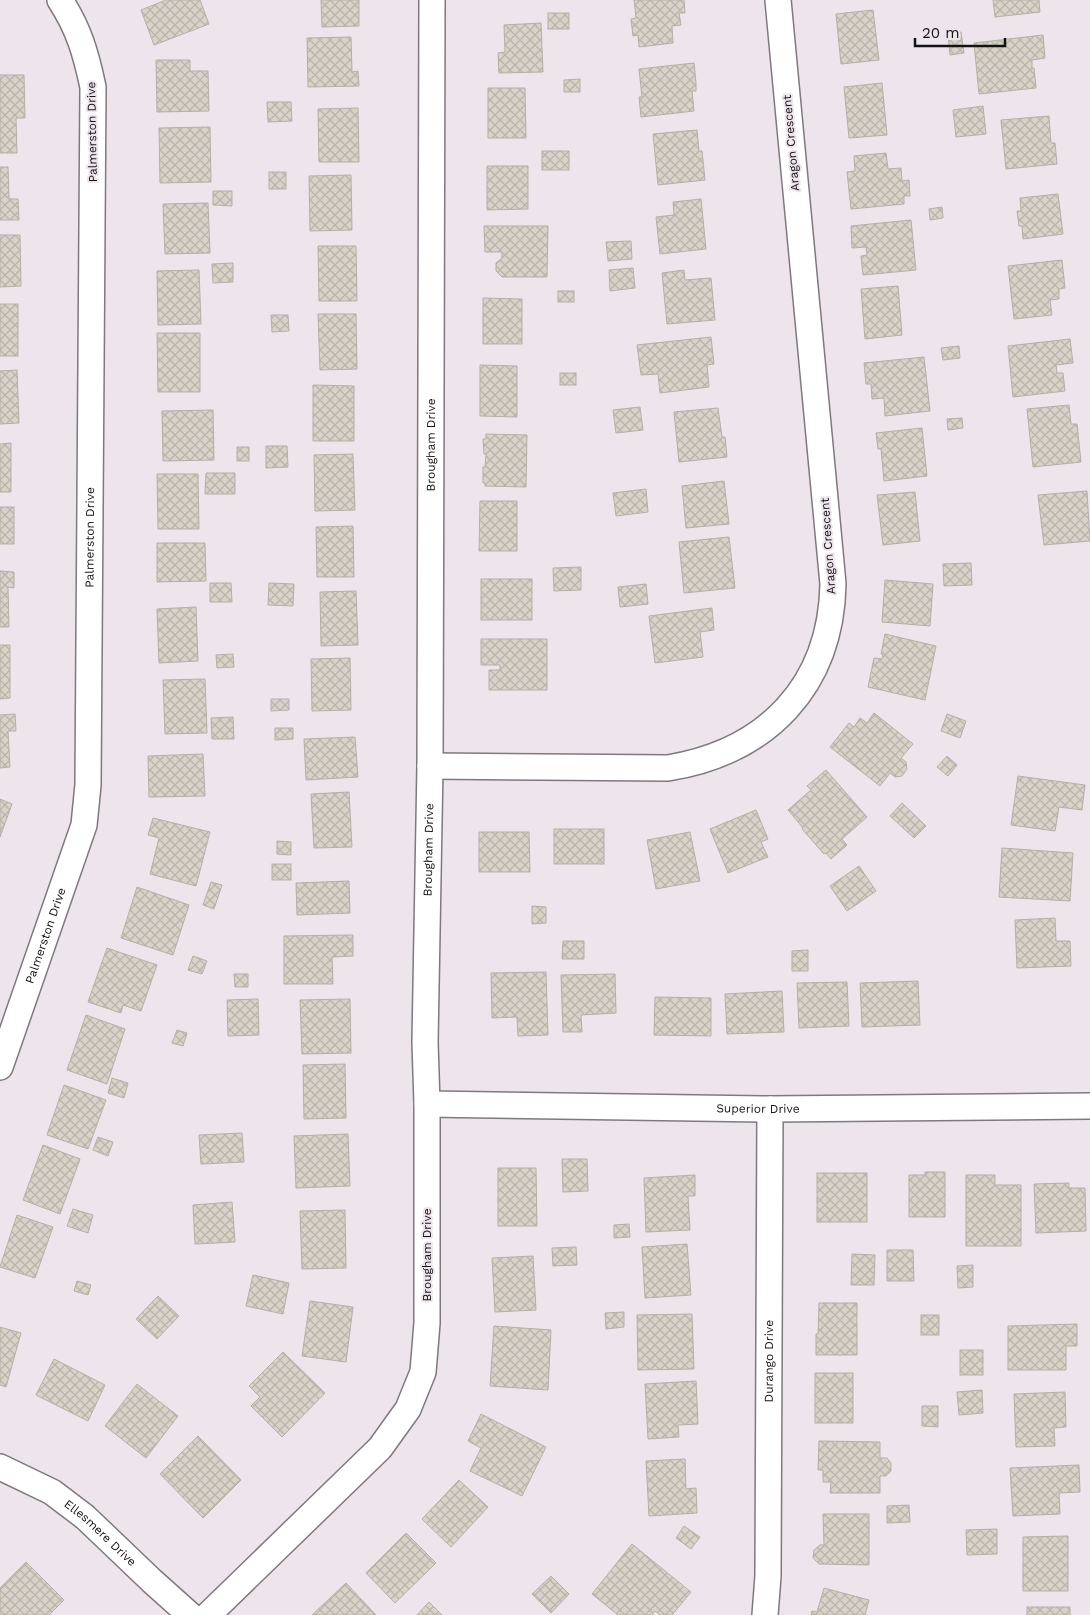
<svg xmlns="http://www.w3.org/2000/svg" width="1090" height="1615" font-family="'Work Sans',sans-serif">
	<defs>
		<pattern id="building-cross-hatch" width="8" height="8" patternUnits="userSpaceOnUse" patternTransform="scale(1.25)"><rect width="8" height="8" fill="#d9d2c9"/><path d="M0 0l8 8M0 8l8-8" fill="none" stroke="#b9b3ac"/></pattern>
	</defs>
	<rect width="100%" height="100%" fill="#ede4ec"/>
	<g fill="url(#building-cross-hatch)" stroke="#b5afa6">
		<path d="M166,0H200L209,24L154,45L141,10Z"/>
		<path d="M321,0H359V26L322,27Z"/>
		<path d="M634,0H684L685,13H679L681,25L672,26L673,43L639,47L638,35L633,36L631,19L636,18Z"/>
		<path d="M993,0H1039L1040,12L995,17Z"/>
		<path d="M873,10L879,60L841,64L836,14Z"/>
		<rect x="548" y="13" width="21" height="16"/>
		<path d="M541,23L543,72L499,73L498,53L505,52L504,25Z"/>
		<path d="M961,32L964,53L950,55L948,34Z"/>
		<path d="M1043,35L1045,58L1032,60V68H1034L1036,88L979,94L974,43Z"/>
		<path d="M351,37L352,72L358,71L359,86L308,87L307,38Z"/>
		<path d="M156,60H190V71H208L209,111L157,112Z"/>
		<path d="M694,63L696,83V91H692L694,111L641,117L639,97H642L639,69Z"/>
		<path d="M0,75H24L25,118H16L17,153H0Z"/>
		<path d="M580,79V92H564V80Z"/>
		<path d="M882,83L887,135L849,138L844,87Z"/>
		<path d="M488,88H525L526,138H488Z"/>
		<path d="M267,102H291L292,121L268,122Z"/>
		<path d="M983,106L986,134L956,137L953,110Z"/>
		<path d="M358,108L359,162H319L318,109Z"/>
		<path d="M1049,116L1051,143H1055L1057,164L1006,169L1001,120Z"/>
		<path d="M210,127L211,182L160,183L159,128Z"/>
		<path d="M697,130L699,151H702L705,180L658,185L653,134Z"/>
		<rect x="542" y="151" width="27" height="19"/>
		<path d="M886,153L888,169L901,168L902,181L909,180L910,196H904V204L851,209L847,172L855,171L854,156Z"/>
		<path d="M487,166H528V209L487,210Z"/>
		<path d="M0,167H8L9,199H18L19,220H0Z"/>
		<rect x="269" y="172" width="17" height="17"/>
		<path d="M351,175L352,230L310,231L309,176Z"/>
		<path d="M213,191H232V206L213,205Z"/>
		<path d="M1058,194L1063,234L1023,239L1022,226H1019L1017,211H1021L1020,198Z"/>
		<path d="M701,199L706,249L660,254L656,217L674,215L673,202Z"/>
		<path d="M208,203L210,253L165,254L163,204Z"/>
		<path d="M942,207L943,218L930,220L929,209Z"/>
		<path d="M911,220L916,270L863,275L861,256L867,255L866,247L852,248L851,226Z"/>
		<path d="M484,226H548L547,277H502L496,271V263L502,258V252H485Z"/>
		<path d="M0,235H20L21,286L0,287Z"/>
		<path d="M631,241L632,259L608,261L606,242Z"/>
		<path d="M318,246H356L357,301H319Z"/>
		<path d="M1062,260L1065,288L1059,289V299L1050,300L1052,315L1014,319L1008,266Z"/>
		<path d="M233,263V282L213,283L212,264Z"/>
		<path d="M633,268L635,288L610,291L609,270Z"/>
		<path d="M199,270L201,324L158,325L157,271Z"/>
		<path d="M684,270L685,280L711,278L715,320L667,324L662,273Z"/>
		<path d="M898,286L902,335L865,339L861,289Z"/>
		<rect x="558" y="291" width="16" height="11"/>
		<path d="M483,298L522,299V344H483Z"/>
		<rect x="0" y="304" width="18" height="52"/>
		<path d="M318,314H356L357,369L320,370Z"/>
		<path d="M271,315H288L289,331L272,332Z"/>
		<path d="M157,333H200V392H158Z"/>
		<path d="M711,337L714,364L707,365L709,387L660,393L658,374L641,375L637,345Z"/>
		<path d="M1070,339L1073,363L1056,365L1057,373H1063L1065,391L1013,397L1008,346Z"/>
		<path d="M959,346L960,358L943,360L941,348Z"/>
		<path d="M924,357L930,411L885,416L884,398L872,399L871,384H866L864,363Z"/>
		<path d="M480,365L517,366V417L480,416Z"/>
		<path d="M17,370L19,423L0,424V371Z"/>
		<rect x="560" y="373" width="16" height="12"/>
		<path d="M313,385L354,386V441H313Z"/>
		<path d="M1069,405L1071,424H1077L1081,462L1033,467L1027,409Z"/>
		<path d="M640,407L643,430L616,433L613,410Z"/>
		<path d="M718,408L722,437H725L727,457L679,462L674,412Z"/>
		<path d="M213,410L214,460L163,461L162,411Z"/>
		<path d="M962,418L963,428L948,430L947,419Z"/>
		<path d="M922,428L927,476L884,481L881,449H878L876,433Z"/>
		<path d="M486,434L527,435L526,487L485,486V483H483V467H485L486,454H484L483,439H486Z"/>
		<path d="M11,443V492H0V444Z"/>
		<path d="M266,446H287L288,467L266,468Z"/>
		<rect x="237" y="447" width="12" height="14"/>
		<path d="M353,454L355,510L315,511L314,455Z"/>
		<path d="M206,473H235V494H205Z"/>
		<path d="M157,474H198L199,529H158Z"/>
		<path d="M724,481L729,524L686,528L682,486Z"/>
		<path d="M646,489L648,512L616,516L613,493Z"/>
		<path d="M1087,491L1090,541L1044,545L1038,495Z"/>
		<path d="M915,492L920,541L883,545L877,495Z"/>
		<path d="M480,501H517V551H479Z"/>
		<rect x="0" y="507" width="14" height="37"/>
		<path d="M353,526L354,577H317L316,527Z"/>
		<path d="M729,537L735,588L684,593L679,542Z"/>
		<path d="M157,543H205L206,581L157,582Z"/>
		<path d="M971,563L972,585L944,586L943,564Z"/>
		<path d="M581,567V590L554,591L553,568Z"/>
		<path d="M0,571L14,572V588L8,587L9,627H0Z"/>
		<rect x="481" y="579" width="51" height="41"/>
		<path d="M885,580L933,584L930,626L882,622Z"/>
		<path d="M210,583H231L232,602H210Z"/>
		<path d="M269,583L294,584L293,606L268,605Z"/>
		<path d="M646,584L648,604L620,607L618,587Z"/>
		<path d="M356,591L358,645L321,646L320,592Z"/>
		<path d="M196,607L198,661L159,663L157,609Z"/>
		<path d="M712,608L714,630L700,632L703,657L655,663L649,616Z"/>
		<path d="M885,634L936,646L925,700L868,687L874,658L882,659L883,655L881,654Z"/>
		<path d="M481,639H547V690H489V670H500V665H481Z"/>
		<path d="M0,645H10V698L0,699Z"/>
		<path d="M233,654L234,667L217,668L216,655Z"/>
		<path d="M350,658L351,710L312,711L311,659Z"/>
		<path d="M205,679L207,733L165,734L163,680Z"/>
		<path d="M271,699H289V710L271,711Z"/>
		<path d="M874,713L913,744L901,758L906,762L907,769L902,776L895,777L890,773L880,786L830,747L849,723L854,727L860,718L867,723Z"/>
		<path d="M15,714L16,731H8L10,767L0,768V715Z"/>
		<path d="M947,714L966,721L960,738L941,731Z"/>
		<path d="M233,717L234,739H212L211,718Z"/>
		<path d="M275,728H293V739L275,740Z"/>
		<path d="M355,737L358,777L306,780L304,739Z"/>
		<path d="M203,754L205,796L149,797L148,756Z"/>
		<path d="M947,756L957,765L948,776L937,767Z"/>
		<path d="M826,770L867,817L842,839L847,845L831,859L826,853L824,854L802,829L803,828L788,810L811,790L807,786Z"/>
		<path d="M1018,776L1085,785L1082,810L1059,807L1055,831L1011,825Z"/>
		<path d="M349,792L352,847L314,848L311,794Z"/>
		<path d="M0,799L12,804L0,837Z"/>
		<path d="M902,803L926,826L914,838L890,816Z"/>
		<path d="M756,810L768,839L761,842L768,857L728,873L710,829Z"/>
		<path d="M153,818L210,832L196,886L150,874L159,838L148,835Z"/>
		<rect x="554" y="829" width="50" height="35"/>
		<path d="M479,832H529L530,872H479Z"/>
		<path d="M690,832L700,881L656,889L647,840Z"/>
		<path d="M277,841L291,842V855L277,854Z"/>
		<path d="M1002,848L1073,853L1070,901L999,897Z"/>
		<rect x="272" y="864" width="19" height="16"/>
		<path d="M859,866L876,891L847,911L830,886Z"/>
		<path d="M349,881L350,913L297,915L296,883Z"/>
		<path d="M211,882L222,885L214,909L203,905Z"/>
		<path d="M137,887L189,905L173,955L121,938Z"/>
		<path d="M532,906L546,907V923L532,924Z"/>
		<path d="M1055,918L1056,941H1070L1071,966L1017,968L1015,920Z"/>
		<path d="M353,935V956L332,957L333,984H284V936Z"/>
		<path d="M563,941H584V959H562Z"/>
		<path d="M107,948L157,965L141,1011L123,1005L121,1013L88,1002Z"/>
		<path d="M808,950V971H792V951Z"/>
		<path d="M193,956L207,961L202,974L188,970Z"/>
		<path d="M546,972L548,1035L518,1036L517,1017L492,1018L491,973Z"/>
		<path d="M234,974H248V987H235Z"/>
		<path d="M615,974L616,1013L581,1015L582,1032H563L561,975Z"/>
		<path d="M918,981L920,1025L862,1027L860,983Z"/>
		<path d="M847,982L849,1026L799,1028L797,983Z"/>
		<path d="M782,991L784,1032L727,1034L725,994Z"/>
		<path d="M655,997L711,998V1036L654,1035Z"/>
		<path d="M258,999L259,1035L228,1036L227,1000Z"/>
		<path d="M350,999L351,1053L302,1054L300,1000Z"/>
		<path d="M86,1015L125,1029L107,1084L67,1070Z"/>
		<path d="M177,1030L187,1033L183,1046L172,1043Z"/>
		<path d="M345,1064L346,1118L304,1119L303,1065Z"/>
		<path d="M112,1078L128,1083L124,1098L108,1093Z"/>
		<path d="M64,1085L106,1100L88,1149L47,1135Z"/>
		<path d="M242,1133L244,1162L201,1164L199,1135Z"/>
		<path d="M348,1134L350,1186L296,1188L294,1136Z"/>
		<path d="M98,1137L113,1142L108,1156L93,1150Z"/>
		<path d="M43,1145L80,1159L60,1214L23,1200Z"/>
		<path d="M562,1159H587L588,1191L563,1192Z"/>
		<path d="M498,1168H536L537,1226H498Z"/>
		<path d="M925,1172H945V1217H909V1175H925Z"/>
		<rect x="817" y="1173" width="50" height="49"/>
		<path d="M695,1175V1196H688L690,1230L646,1232L644,1178Z"/>
		<path d="M966,1175H995V1185H1021V1246H966Z"/>
		<path d="M1069,1183V1188H1085L1086,1231L1036,1233L1034,1184Z"/>
		<path d="M232,1202L235,1242L195,1244L193,1205Z"/>
		<path d="M73,1209L93,1215L88,1233L67,1226Z"/>
		<path d="M345,1210L346,1268L302,1269L300,1211Z"/>
		<path d="M17,1215L53,1227L35,1278L0,1267Z"/>
		<path d="M629,1224L630,1237L614,1238V1225Z"/>
		<path d="M687,1244L691,1295L645,1298L642,1247Z"/>
		<path d="M576,1247L577,1265L553,1266L552,1248Z"/>
		<path d="M887,1250H913L914,1281H887Z"/>
		<path d="M852,1254L875,1255L874,1285H851Z"/>
		<path d="M533,1256L536,1310L495,1312L492,1258Z"/>
		<path d="M973,1265V1287L958,1288L957,1266Z"/>
		<path d="M253,1275L289,1283L283,1314L246,1306Z"/>
		<path d="M77,1281L91,1285L88,1295L74,1291Z"/>
		<path d="M158,1296L179,1316L157,1339L136,1319Z"/>
		<path d="M310,1301L353,1307L346,1362L302,1356Z"/>
		<path d="M819,1303H857V1355H816V1334H818Z"/>
		<path d="M624,1312V1327L606,1329L605,1313Z"/>
		<path d="M692,1314L694,1369L638,1370L637,1315Z"/>
		<rect x="921" y="1315" width="18" height="20"/>
		<path d="M1077,1324V1346H1066V1370H1008V1326Z"/>
		<path d="M494,1326L551,1330L548,1390L490,1386Z"/>
		<path d="M0,1327L21,1333L6,1387L0,1385Z"/>
		<rect x="960" y="1350" width="23" height="25"/>
		<path d="M283,1352L325,1393L282,1437L251,1406L260,1397L249,1386Z"/>
		<path d="M54,1359L105,1385L88,1421L36,1395Z"/>
		<rect x="815" y="1373" width="38" height="50"/>
		<path d="M696,1381L698,1424L678,1425L679,1437L648,1439L645,1384Z"/>
		<path d="M137,1384L178,1416L146,1458L105,1426Z"/>
		<path d="M982,1390L983,1413L959,1415L957,1392Z"/>
		<path d="M1065,1392L1066,1427L1054,1428L1055,1446L1016,1447L1014,1394Z"/>
		<path d="M922,1406H938V1427L922,1426Z"/>
		<path d="M481,1414L546,1447L522,1496L470,1471L481,1448L468,1441Z"/>
		<path d="M198,1436L241,1480L203,1518L160,1474Z"/>
		<path d="M819,1441L880,1442V1458H887L891,1463V1471L886,1476H880V1493H830L831,1482H823V1470H818Z"/>
		<path d="M685,1459L686,1489L696,1488L697,1513L649,1516L646,1461Z"/>
		<path d="M1079,1465L1080,1492L1059,1493L1060,1514L1013,1516L1010,1468Z"/>
		<path d="M459,1480L488,1507L451,1547L422,1519Z"/>
		<path d="M909,1505L910,1522L887,1523V1506Z"/>
		<path d="M823,1514H869V1565L819,1564L813,1558L814,1550L820,1545H824Z"/>
		<path d="M684,1526L700,1537L691,1549L676,1538Z"/>
		<path d="M997,1529V1554L967,1555L966,1530Z"/>
		<path d="M406,1533L436,1563L395,1603L366,1573Z"/>
		<path d="M1068,1536V1591H1023V1537Z"/>
		<path d="M632,1544L691,1592L672,1615H660L655,1611L652,1615H618L592,1594Z"/>
		<path d="M26,1562L64,1600L49,1615H0V1588Z"/>
		<path d="M551,1576L569,1594L551,1613L532,1594Z"/>
		<path d="M346,1583L376,1615H312Z"/>
		<path d="M824,1588L869,1600L865,1615H811L812,1611L817,1612Z"/>
		<path d="M429,1602L442,1615H417Z"/>
		<rect x="1027" y="1607" width="43" height="8"/>
	</g>
	<g fill="none" stroke-linecap="round" stroke-linejoin="round">
		<defs>
			<g id="minor">
				<path d="M430,766L668,768C767,752 831,686 833,584L778,0"/>
				<path id="s1" d="M0,1067L84,825L88,785L93,87C86,54 79,29 60,0"/>
				<path id="s2" d="M427,1104L770,1109L1090,1106"/>
				<path id="s3" d="M0,1467L52,1492L85,1517L152,1581L190,1615"/>
				<path id="s4" d="M208,1615L380,1448L408,1409L423,1372L427,1323V1104L425,1042L430,766L432,0"/>
				<path id="s5" d="M765,1615L768,1576L770,1109"/>
			</g>
		</defs>
		<use href="#minor" stroke="#80787f" stroke-width="28"/>
		<use href="#minor" stroke="#fff" stroke-width="25"/>
	</g>
	<g text-anchor="middle" stroke-width="4" stroke-linejoin="round" paint-order="stroke">
		<g font-size="12" fill="#151214" stroke="#ede4ec">
			<text transform="translate(92 132) rotate(-91)" y="4">Palmerston Drive</text>
			<text transform="translate(791 143) rotate(-95)" y="4">Aragon Crescent</text>
			<text dy="4" stroke="none"><textPath href="#s4" startOffset="1255">Brougham Drive</textPath></text>
			<text dy="4" stroke="none"><textPath href="#s1" startOffset="544">Palmerston Drive</textPath></text>
			<text transform="translate(828 546) rotate(-94)" y="4">Aragon Crescent</text>
			<text dy="4" stroke="none"><textPath href="#s4" startOffset="850">Brougham Drive</textPath></text>
			<text dy="4" stroke="none"><textPath href="#s1" startOffset="139">Palmerston Drive</textPath></text>
			<text dy="4" stroke="none"><textPath href="#s2" startOffset="331">Superior Drive</textPath></text>
			<text transform="translate(427 1255) rotate(-90)" y="4">Brougham Drive</text>
			<text dy="4" stroke="none"><textPath href="#s5" startOffset="254">Durango Drive</textPath></text>
			<text dy="4" stroke="none"><textPath href="#s3" startOffset="121">Ellesmere Drive</textPath></text>
		</g>
	</g>
	<path d="M915 38v8h90v-8" fill="none" stroke="#151214" stroke-width="2.5"/>
	<text x="922" y="38" font-size="15" fill="#151214" stroke="#ede4ec" stroke-width="4" paint-order="stroke">20 m</text>
</svg>
